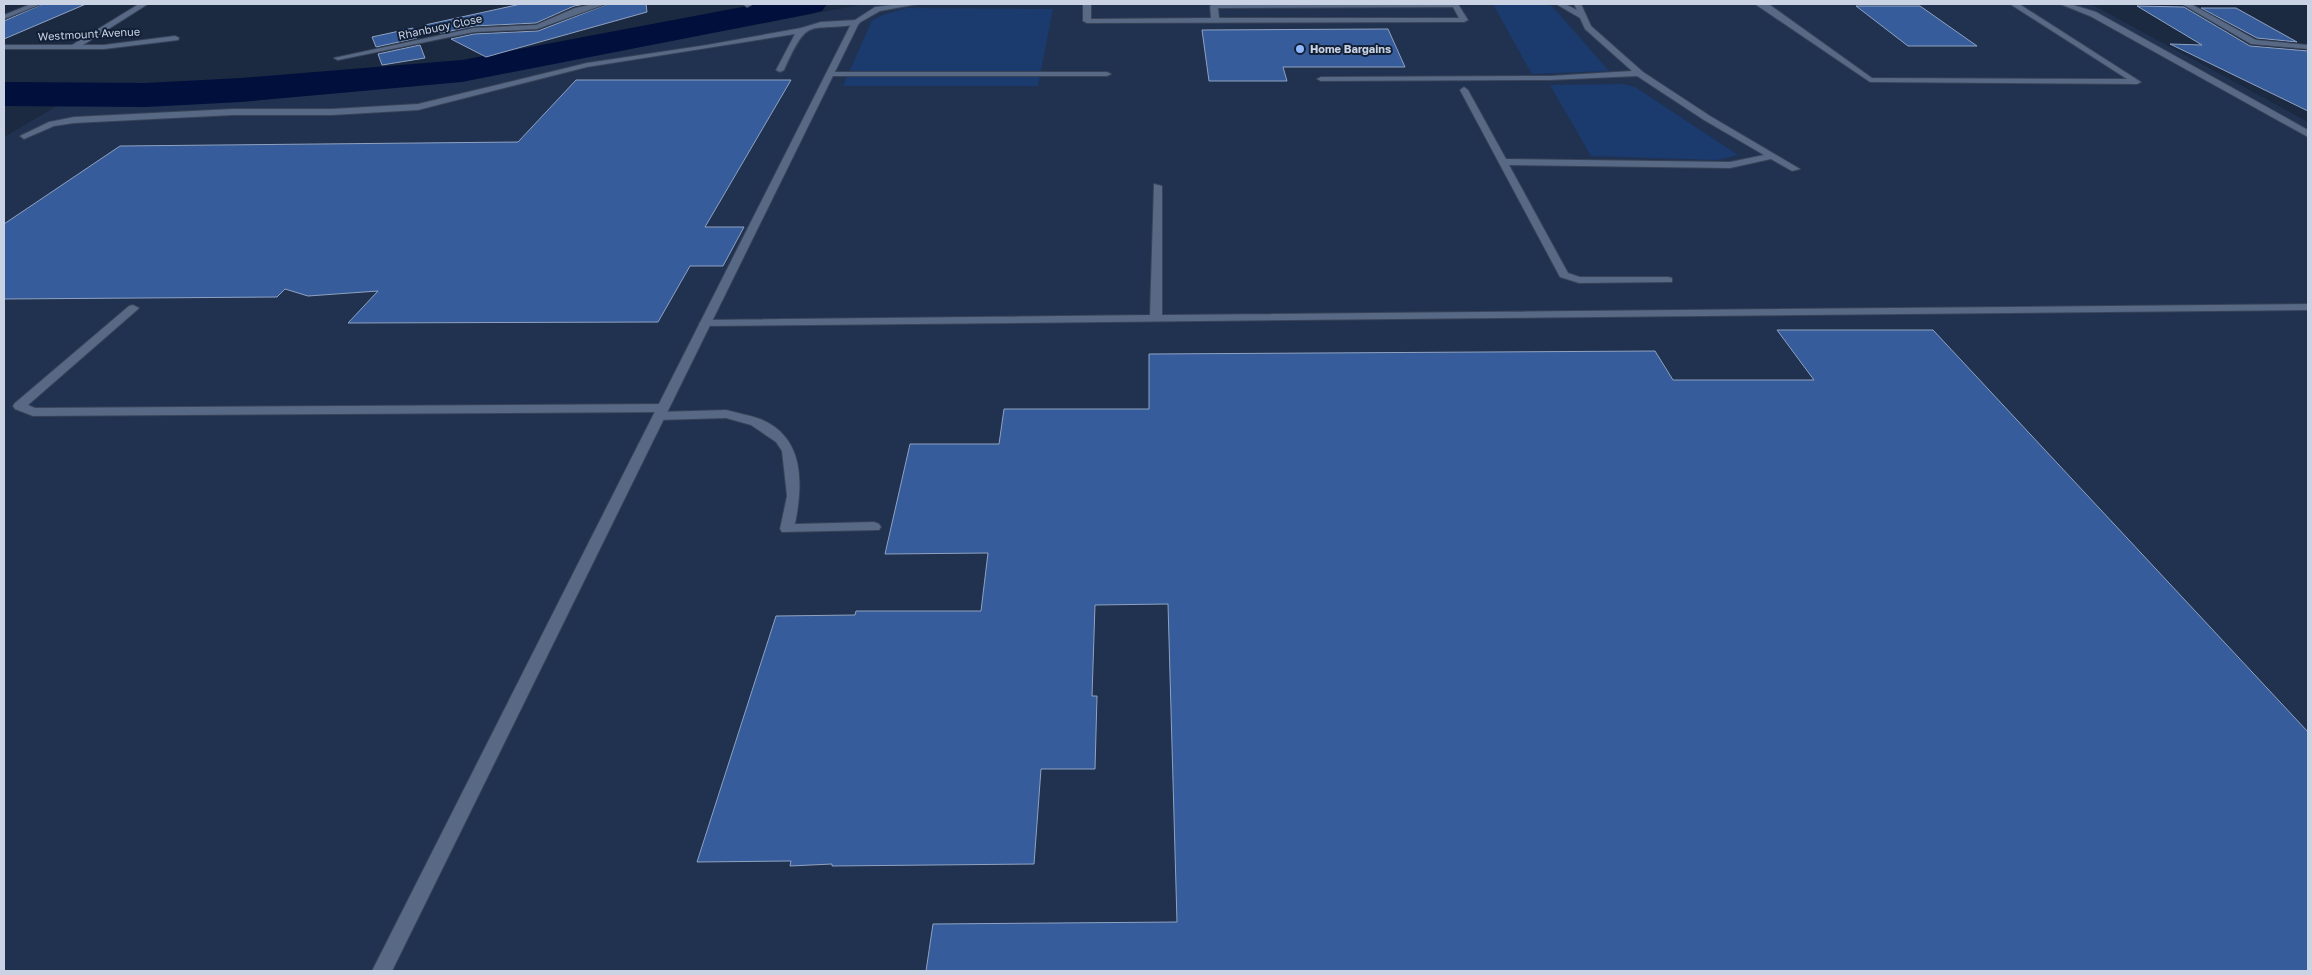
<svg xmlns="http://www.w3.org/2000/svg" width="2312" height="975" font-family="'Golos Text',sans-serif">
	<rect width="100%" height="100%" fill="#1b2941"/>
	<path fill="#203250" d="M865,4H2091L2308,122V971H4V137L62,103L444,83Z"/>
	<g fill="#1b3a6d">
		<path d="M1493,4H1539L1552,6L1609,71L1532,74Z"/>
		<path d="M907,8L1053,9L1038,86H843L872,20L886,14Z"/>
		<path d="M1624,84L1635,87L1738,155L1718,160L1591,156L1550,85Z"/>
	</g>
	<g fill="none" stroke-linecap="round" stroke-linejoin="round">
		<path fill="#000f3b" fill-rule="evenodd" d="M758,4H827L822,11L810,14L462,82L241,102L146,107L4,106V82L146,83L241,78L462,60Z"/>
	</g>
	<g fill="#365c9b" stroke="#8fa2c0">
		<path d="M43,4H86L4,39V21Z"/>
		<path d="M521,4H586L574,6L536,23L474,26L441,33L425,25Z"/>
		<path d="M608,4H646L647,12L486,57L451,39L474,34L538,31Z"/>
		<path d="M1856,6H1920L1977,46H1908Z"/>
		<path d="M2137,6L2184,7L2250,46L2308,51V111L2170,44L2202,45Z"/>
		<path d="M2201,8H2236L2297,42L2257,38Z"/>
		<path d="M413,28L417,38L376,47L372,37Z"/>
		<path d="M1388,29L1405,67H1283L1287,81H1209L1202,30Z"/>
		<path d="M420,45L425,58L382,65L378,54Z"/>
		<path d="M576,80H791L705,227H744L723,266H690L658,322L348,323L378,291L308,296L285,289L277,297L4,299V224L120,146L518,142Z"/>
		<path d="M1777,330H1933L2308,732V971H926L933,924L1177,922L1168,604L1095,605L1092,696H1097L1095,769H1041L1034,864L832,866V864L790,866L791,861L697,862L776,616L855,615L856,611H981L988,553L885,554L910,444H999L1004,409H1149V354L1655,351L1673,380H1814Z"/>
	</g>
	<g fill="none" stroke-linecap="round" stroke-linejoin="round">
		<defs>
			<g id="service">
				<path d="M31,4H41L4,19V15Z"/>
				<path d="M1083,4H1091V19L1211,18L1210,6L1214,4H1458L1468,20L1464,22L1087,23L1083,21ZM1453,7L1459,18H1219L1218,8Z"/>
				<path d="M1556,4H1565L1577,10L1574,4H1581L1591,26L1643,72L1710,116L1800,169L1792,171L1771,159L1730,168L1509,165L1568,273L1580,277H1668L1672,278V282L1579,283L1560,277L1460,90L1464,87L1468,90L1506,159L1730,162L1764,155L1704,120L1637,76L1550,80L1321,81L1317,79L1321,77L1550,76L1632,71L1585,29L1580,18Z"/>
				<path d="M1755,4L1770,5L1872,78L2127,79L2010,4H2019L2141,82L2137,84L1870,82Z"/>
				<path d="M856,20L860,22L859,24C806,33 810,14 784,70L780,72L776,70L795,34L587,67L418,110L332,115H233L74,123L54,126L24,139L20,136L49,122L74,117L233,109H332L418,104L587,63L707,45L801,28L821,22Z"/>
				<path d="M827,72H1107L1111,74L1107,76H827Z"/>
				<path d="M1154,184L1162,186V315L2308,304V310L705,326L699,323L705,320L1150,315Z"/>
				<path d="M133,305L139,308L137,310L28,405L35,408L663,404L669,408L663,412L33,416L15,409L13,406L15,403L129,306Z"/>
				<path d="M726,410C737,413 749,415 760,419C805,437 803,484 795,524L874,522L879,524L881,527L879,530L782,532L780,529L787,496L782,451L776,442L751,425L726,418L659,420L653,416L659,412Z"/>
			</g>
			<g id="minor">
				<path d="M139,4H148L83,45H104L175,36L179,38L178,40L104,49H4V45H72Z"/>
				<path d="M594,4H606L537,29L474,32L338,60L334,58L474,28L536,25L575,8Z"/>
				<path d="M743,4H750L751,5L747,7Z"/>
				<path d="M900,4H918L880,11L859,23L392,971H372L852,22L875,7Z"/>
				<path d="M2060,4H2070L2096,12L2308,130V137L2090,16Z"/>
				<path d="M2182,4H2191L2256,40L2308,45V49L2251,44Z"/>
			</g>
		</defs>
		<use href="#service" stroke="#384358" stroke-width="2"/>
		<use href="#minor" stroke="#384358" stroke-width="2"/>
		<use href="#service" fill="#586985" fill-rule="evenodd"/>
		<use href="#minor" fill="#586985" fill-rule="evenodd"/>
	</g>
	<circle fill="#8fb8fd" stroke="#111f37" stroke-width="2" cx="1300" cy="49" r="5"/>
	<g text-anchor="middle" stroke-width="4" stroke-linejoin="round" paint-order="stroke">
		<g font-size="11" fill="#c9d3e3" stroke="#111f37">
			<text transform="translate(440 27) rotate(-12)" y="4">Rhanbuoy Close</text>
			<text transform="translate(89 34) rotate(-3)" y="4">Westmount Avenue</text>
		</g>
		<g font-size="11" font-weight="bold" fill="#c9d3e3" stroke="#111f37" text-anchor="start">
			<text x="1310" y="53">Home Bargains</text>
		</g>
	</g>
	<rect width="2312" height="975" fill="none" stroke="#c9d3e3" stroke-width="10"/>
</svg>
